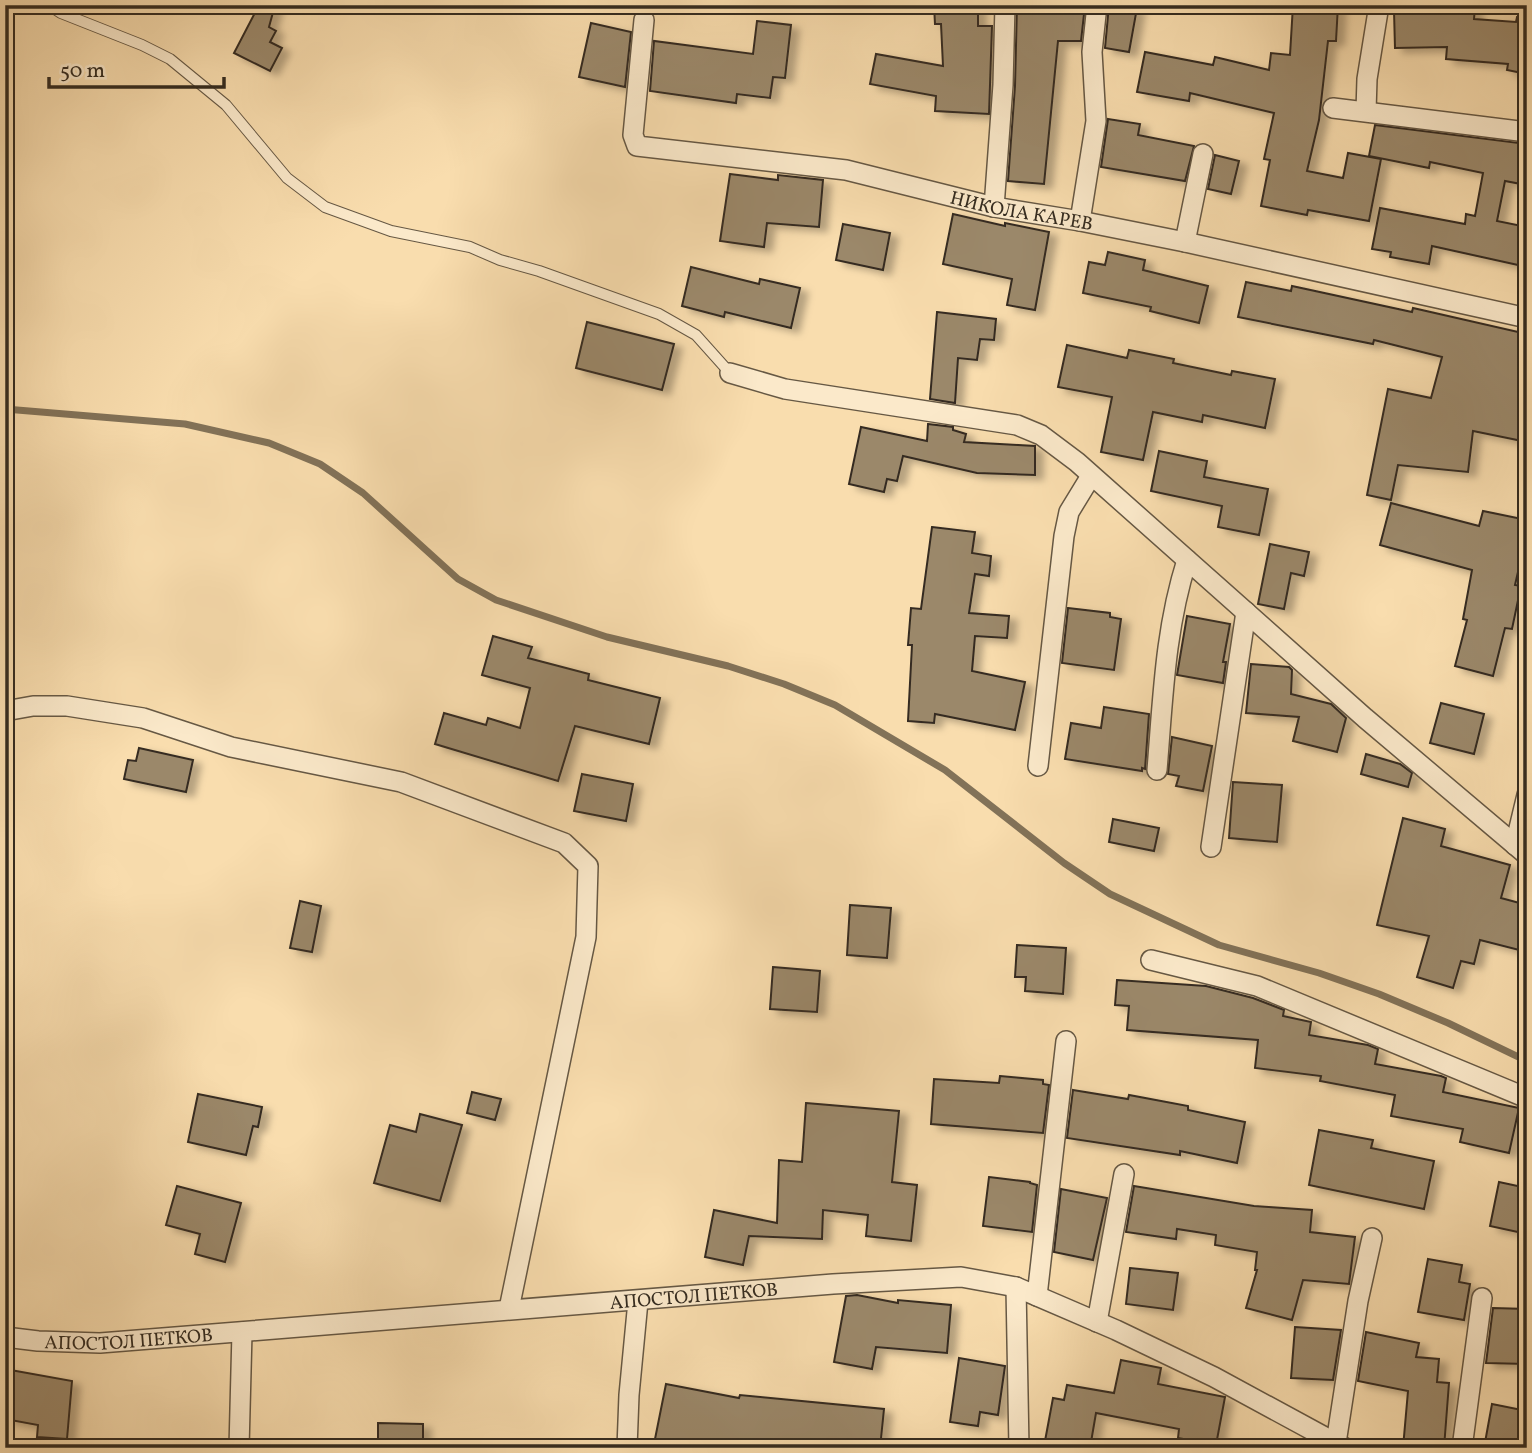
<svg xmlns="http://www.w3.org/2000/svg" width="1532" height="1453" font-family="Vollkorn,serif">
	<defs>
		<filter id="shadow"><feDropShadow dx="8" dy="4.5" stdDeviation="3.5" flood-color="#0004"/></filter>
	</defs>
	<rect width="100%" height="100%" fill="#f9ddae"/>
	<filter id="stains"><feTurbulence type="fractalNoise" baseFrequency=".00286" numOctaves="4"/><feColorMatrix values="0 0 0 0 .2 0 0 0 0 .09 0 0 0 0 .02 0 0 0 .5 -.17"/></filter>
	<radialGradient id="worn" r=".72"><stop offset=".6" stop-color="#630" stop-opacity="0"/><stop offset="1" stop-color="#630" stop-opacity=".3"/></radialGradient>
	<g fill="none" stroke-linecap="round" stroke-linejoin="round">
		<path stroke="#827258" stroke-width="7" d="M5,409L185,424L269,443L320,464L363,493L458,579L496,600L607,637L728,666L784,684L835,705L945,770L1064,863L1110,894L1219,945L1319,973L1379,994L1448,1023L1527,1061"/>
	</g>
	<g fill="#9b886a" stroke="#352c20" stroke-width="2" filter="url(#shadow)">
		<path d="M259,5H275L269,27L276,31L270,42L282,48L270,71L234,53Z"/>
		<path d="M934,5H978V26H992L989,114L935,111L936,96L870,84L876,54L943,66L941,24H935Z"/>
		<path d="M1017,5H1085L1081,41H1058L1044,184L1008,181L1015,86Z"/>
		<path d="M1109,5L1137,8L1129,52L1105,48Z"/>
		<path d="M1293,5H1338L1336,41H1328L1319,120L1307,171L1343,178L1348,153L1381,159L1369,221L1308,210L1307,215L1261,206L1270,160L1264,159L1274,113L1190,93L1189,101L1137,92L1145,52L1213,65L1215,57L1269,70L1271,53L1290,55Z"/>
		<path d="M1450,6L1475,8L1474,19L1516,22L1517,17L1527,18V74L1507,70L1508,64L1446,59L1447,47L1395,48L1394,11L1450,10Z"/>
		<path d="M757,21L791,25L785,78L773,77L770,98L737,94L736,103L650,91L654,41L753,54Z"/>
		<path d="M591,23L631,32L625,87L579,77Z"/>
		<path d="M1108,119L1140,124L1138,135L1194,146L1185,181L1101,167Z"/>
		<path d="M1375,125L1527,144L1521,184L1505,181L1497,221L1527,227V267L1432,246L1429,264L1390,257L1391,252L1372,249L1380,208L1465,224L1466,214L1475,216L1483,173L1430,162L1429,168L1369,156Z"/>
		<path d="M1215,155L1239,161L1231,194L1208,189Z"/>
		<path d="M730,174L778,180V175L823,180L819,227L767,223L764,247L720,241Z"/>
		<path d="M953,214L1005,226V223L1049,232L1035,310L1007,305L1012,279L943,264Z"/>
		<path d="M843,224L890,233L883,270L836,260Z"/>
		<path d="M1108,252L1145,260L1143,270L1208,286L1199,323L1150,311L1151,307L1083,293L1089,262L1105,265Z"/>
		<path d="M691,267L759,284L760,279L800,288L791,328L725,312L724,317L682,306Z"/>
		<path d="M1246,282L1291,291L1292,286L1412,312L1413,308L1527,334V442L1473,431L1468,472L1398,465L1391,500L1367,495L1388,389L1431,398L1442,357L1374,340L1373,344L1238,317Z"/>
		<path d="M937,312L996,319L994,340L980,339L977,360L958,358L955,403L930,399Z"/>
		<path d="M587,322L674,344L662,390L576,368Z"/>
		<path d="M1067,345L1127,358L1129,350L1174,359L1173,363L1231,375L1232,371L1275,379L1265,428L1203,415L1202,422L1153,412L1143,460L1101,452L1112,397L1058,387Z"/>
		<path d="M928,424L953,427V430L966,434L964,442L1035,446V475L977,473L903,456L897,481L887,479L884,492L849,484L861,427L927,441Z"/>
		<path d="M1159,451L1207,461L1204,477L1268,489L1259,535L1218,527L1222,506L1151,491Z"/>
		<path d="M1391,503L1479,526L1483,511L1527,520V533L1515,585L1521,586L1512,629L1505,628L1493,676L1455,666L1467,620L1463,619L1472,570L1380,545Z"/>
		<path d="M932,527L975,532L972,553L991,556L989,576L975,574L969,613L1009,616L1007,638L975,636L972,671L1025,682L1015,730L935,714L934,723L908,721L912,645H908L911,608L921,609Z"/>
		<path d="M1270,544L1309,552L1304,576L1291,573L1284,609L1258,604Z"/>
		<path d="M1068,608L1110,613V617L1121,619L1114,670L1062,663Z"/>
		<path d="M1187,616L1230,624L1223,662H1226L1223,683L1177,675Z"/>
		<path d="M493,636L532,647L528,658L589,674L588,680L660,698L649,744L575,726L558,781L435,744L444,713L486,725L488,718L520,728L530,688L482,675Z"/>
		<path d="M1251,664L1289,667L1292,670L1291,694L1331,704L1346,718L1337,752L1293,741L1299,717L1246,713Z"/>
		<path d="M1441,703L1484,714L1474,754L1430,743Z"/>
		<path d="M1104,707L1149,714L1145,769L1142,768V771L1065,759L1071,723L1101,728Z"/>
		<path d="M1172,737L1212,746L1203,791L1176,786L1179,776L1168,774Z"/>
		<path d="M139,748L193,760L186,792L124,779L128,760L136,761Z"/>
		<path d="M1366,754L1400,764L1412,773L1408,787L1361,774Z"/>
		<path d="M582,774L633,784L626,821L574,811Z"/>
		<path d="M1233,782L1282,785L1277,842L1229,838Z"/>
		<path d="M1403,818L1445,829L1441,846L1510,865L1501,898L1527,905V952L1480,940L1474,964L1461,961L1453,988L1417,977L1429,936L1377,925Z"/>
		<path d="M1113,819L1159,828L1154,851L1109,842Z"/>
		<path d="M300,901L321,906L312,952L290,948Z"/>
		<path d="M850,905L891,908L887,958L847,955Z"/>
		<path d="M1017,945L1066,948L1063,994L1025,991L1026,977H1015Z"/>
		<path d="M773,967L820,971L817,1012L770,1009Z"/>
		<path d="M1117,980L1206,986L1253,998L1284,1010L1283,1016L1311,1022L1309,1035L1368,1045L1378,1049L1375,1064L1441,1076L1446,1078L1443,1092L1519,1108L1509,1153L1460,1142L1463,1129L1391,1116L1395,1095L1320,1081L1321,1076L1255,1068L1258,1040L1127,1030L1129,1006L1115,1005Z"/>
		<path d="M1000,1076L1043,1080V1084L1049,1085L1043,1133L931,1124L934,1079L999,1083Z"/>
		<path d="M1073,1090L1128,1099L1129,1095L1188,1106V1110L1245,1122L1237,1163L1180,1151V1155L1067,1138Z"/>
		<path d="M472,1092L501,1099L495,1120L467,1113Z"/>
		<path d="M198,1094L262,1107L258,1127L253,1126L246,1155L188,1142Z"/>
		<path d="M806,1103L899,1111L892,1182L917,1185L911,1241L866,1236L868,1215L823,1210L822,1239L749,1236L743,1265L705,1257L714,1210L777,1223L779,1160L802,1162Z"/>
		<path d="M420,1114L462,1125L440,1201L374,1183L390,1125L416,1132Z"/>
		<path d="M1319,1130L1373,1140L1371,1148L1434,1161L1424,1209L1309,1185Z"/>
		<path d="M989,1177L1030,1182V1183L1037,1185L1032,1232L983,1226Z"/>
		<path d="M1499,1182L1527,1188V1234L1490,1226Z"/>
		<path d="M177,1186L241,1203L225,1262L195,1254L200,1234L166,1225Z"/>
		<path d="M1134,1186L1254,1206L1312,1210L1310,1232L1355,1237L1349,1284L1303,1280L1292,1320L1246,1308L1257,1270H1255L1257,1252L1215,1245L1216,1235L1177,1229L1176,1239L1126,1232Z"/>
		<path d="M1061,1189L1107,1198L1093,1260L1054,1252Z"/>
		<path d="M1428,1259L1462,1265L1459,1282L1470,1284L1464,1320L1418,1312Z"/>
		<path d="M1130,1268L1178,1273L1173,1310L1126,1304Z"/>
		<path d="M857,1295L898,1303V1300L951,1305L947,1353L876,1347L872,1369L834,1362L846,1296Z"/>
		<path d="M1493,1308L1527,1309V1364L1486,1363Z"/>
		<path d="M1295,1327L1341,1330L1333,1380L1291,1378Z"/>
		<path d="M1366,1332L1419,1343L1416,1357L1439,1359L1437,1382L1449,1383L1444,1448H1403L1408,1391L1358,1381Z"/>
		<path d="M959,1358L1005,1366L998,1415L980,1412L978,1426L950,1422Z"/>
		<path d="M1121,1360L1161,1368L1158,1384L1225,1397L1216,1445L1178,1438L1179,1429L1096,1413L1090,1448L1045,1441L1053,1398L1064,1400L1067,1385L1114,1393Z"/>
		<path d="M5,1369L72,1381L67,1439L37,1437L38,1425L5,1419Z"/>
		<path d="M666,1384L739,1398L740,1395L884,1409L880,1448H673L654,1444Z"/>
		<path d="M1492,1404L1527,1411V1436L1522,1435L1520,1448H1484Z"/>
		<path d="M378,1423L423,1424V1448H378Z"/>
	</g>
	<g fill="none" stroke-linecap="round" stroke-linejoin="round">
		<defs>
			<path id="lane" d="M49,5L61,13L142,45L170,59L226,105L287,178L325,207L391,231L470,247L500,260L539,271L659,314L696,335L730,373"/>
			<g id="street">
				<path id="s1" d="M644,20L633,135L637,146L846,170L994,207L1080,221L1185,242L1527,318"/>
				<path d="M1333,108L1527,132"/>
				<path d="M1366,111L1367,79L1379,5"/>
				<path d="M994,207L1003,85L1005,5"/>
				<path d="M1080,221L1096,121L1092,52L1097,5"/>
				<path d="M1185,242L1203,154"/>
				<path d="M730,373L785,389L1017,425L1041,435L1077,462L1365,718L1527,855"/>
				<path d="M5,711L33,706H67L143,718L231,747L401,782L564,843L588,866L586,937L509,1309"/>
				<path d="M1038,766L1064,536L1069,512L1091,476"/>
				<path d="M1157,770C1163,698 1165,629 1187,560"/>
				<path d="M1515,845L1527,795"/>
				<path d="M1211,847L1246,612"/>
				<path d="M1151,960L1257,986L1527,1098"/>
				<path d="M1016,1287L1019,1448"/>
				<path d="M1037,1296L1066,1041"/>
				<path d="M1097,1322L1124,1174"/>
				<path id="s2" d="M5,1337L38,1341L100,1343L833,1284L961,1277L1016,1287L1116,1330L1214,1377L1345,1448"/>
				<path d="M1336,1443L1358,1301L1372,1238"/>
				<path d="M239,1448L242,1332"/>
				<path d="M627,1448L629,1395L638,1301"/>
				<path d="M1462,1448L1482,1298"/>
			</g>
		</defs>
		<use href="#lane" stroke="#665844" stroke-width="12"/>
		<use href="#street" stroke="#665844" stroke-width="22"/>
		<use href="#lane" stroke="#fbe9ca" stroke-width="10"/>
		<use href="#street" stroke="#fbe9ca" stroke-width="19"/>
	</g>
	<g text-anchor="middle" stroke-width="5" stroke-linejoin="round" paint-order="stroke">
		<g font-size="19" fill="#352c20" stroke="#fbe9ca">
			<text dy="7" stroke="none"><textPath href="#s1" startOffset="518">НИКОЛА КАРЕВ</textPath></text>
			<text dy="7" stroke="none"><textPath href="#s2" startOffset="691">АПОСТОЛ ПЕТКОВ</textPath></text>
			<text dy="7" stroke="none"><textPath href="#s2" startOffset="124">АПОСТОЛ ПЕТКОВ</textPath></text>
		</g>
	</g>
	<rect width="1532" height="1453" fill="none" stroke="#f9ddae" stroke-width="28"/>
	<rect x="7" y="7" width="1518" height="1439" fill="none" stroke="#352c20" stroke-width="3.5"/>
	<rect x="14" y="14" width="1504" height="1425" fill="none" stroke="#352c20" stroke-width="2"/>
	<path d="M49 77v10h175v-10" fill="none" stroke="#352c20" stroke-width="3.5"/>
	<text x="60" y="77" font-size="21" fill="#352c20" stroke="#fbe9ca" stroke-width="5" paint-order="stroke">50 m</text>
	<rect width="100%" height="100%" filter="url(#stains)"/>
	<rect width="100%" height="100%" fill="url(#worn)"/>
</svg>
